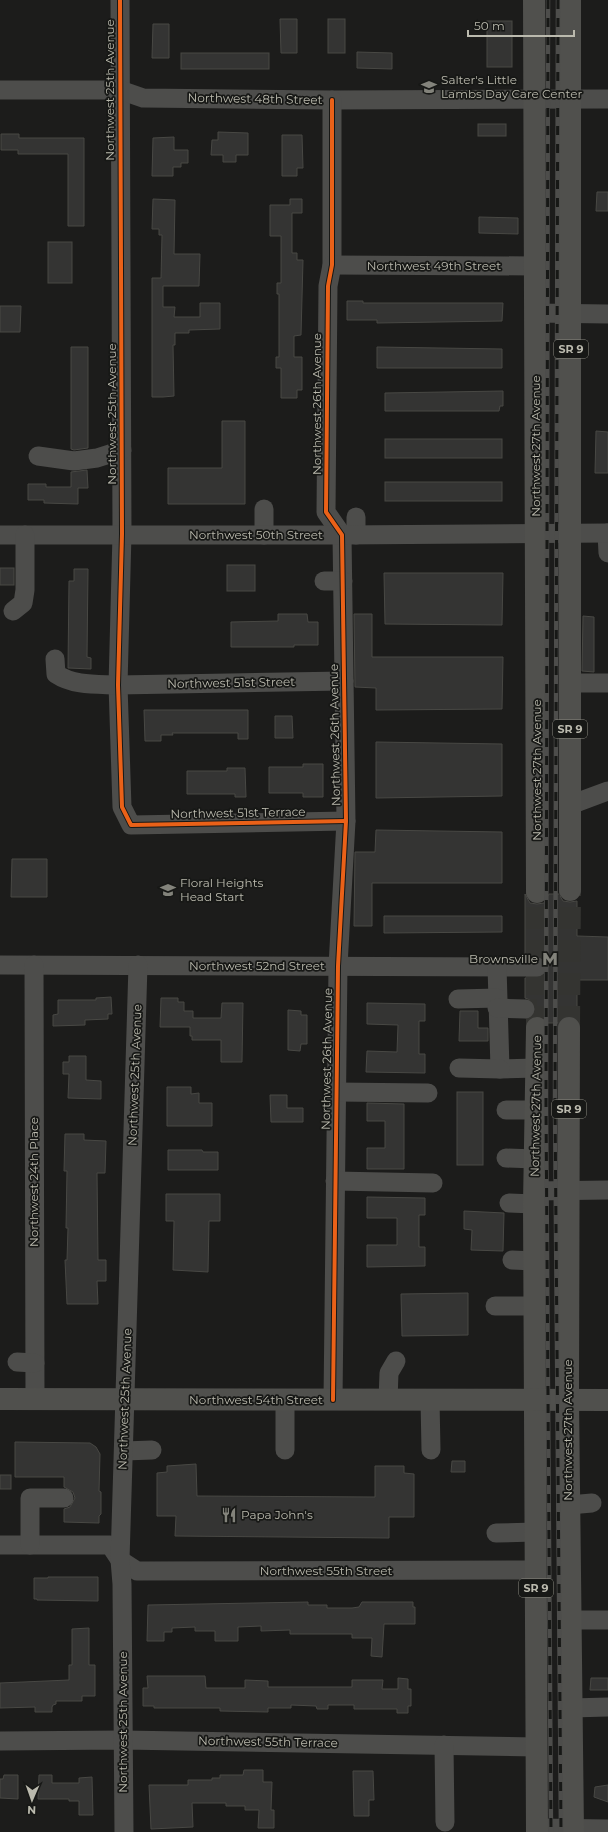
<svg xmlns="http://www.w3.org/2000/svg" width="608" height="1832" font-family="Montserrat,sans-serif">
	<rect width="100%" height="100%" fill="#1c1c1b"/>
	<g fill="#343433" stroke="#484844">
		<path d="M280,19H297V53H281Z"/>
		<rect x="328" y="19" width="17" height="34"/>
		<rect x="487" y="21" width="25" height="46"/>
		<path d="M153,24H169V58H152Z"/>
		<path d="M357,52L392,53V69L357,68Z"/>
		<rect x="181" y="53" width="88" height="16"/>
		<rect x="478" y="124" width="28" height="12"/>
		<path d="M218,132L248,133V155H236V162H223V155H211L212,140H218Z"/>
		<path d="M1,134H19V138H84V226H68V154H18V150H1Z"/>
		<path d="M282,135H302L303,168H297V176H282Z"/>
		<path d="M174,137V150H188V163H181V167H173V176H152L153,138Z"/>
		<path d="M597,192H608V211H596Z"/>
		<path d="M153,199L175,200L174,254H200L199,286H163V307H175L174,317H200V303H220V329L189,330V333H175V345H173L174,396L163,397H152V278H161L162,235H159V229H152Z"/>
		<path d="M290,199H302V213H292V253H297V260H303L301,335L294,336V357H302V390H297V398H281V368H276V357H279V294H277V283H281V236H270V205H290Z"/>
		<path d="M479,217L518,218V234L479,233Z"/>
		<rect x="48" y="242" width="24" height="41"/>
		<path d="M347,301H363V303H503L502,321L377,323V320H347Z"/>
		<path d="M0,306H21L20,332H0Z"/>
		<path d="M71,347H88V448L74,450L71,449Z"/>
		<path d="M377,347L502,349V368H377Z"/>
		<path d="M503,391V406H500L499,411H385V393Z"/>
		<path d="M222,421H245V504H168V468H222Z"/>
		<path d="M596,431L608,432V473H595Z"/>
		<rect x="385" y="439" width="117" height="19"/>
		<path d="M87,470L88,488H78V504L44,503V500H28V484H46V487H71V472Z"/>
		<rect x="385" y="482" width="117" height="19"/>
		<rect x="227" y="565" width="28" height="26"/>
		<rect x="0" y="568" width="14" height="17"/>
		<path d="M74,569H88L87,657L91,658V669L68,668L69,581H74Z"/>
		<path d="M384,573H503L502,625L385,624Z"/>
		<path d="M278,614H307L308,622H318V645H294V647H231V622L278,621Z"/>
		<path d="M354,614H372V657H503L502,709L376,710V688L355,687Z"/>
		<path d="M583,616L594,617V672L582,671Z"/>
		<path d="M144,710H248V739H238V733H172L173,735H161V741H145Z"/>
		<path d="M275,716H292L293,738H275Z"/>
		<path d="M376,742L502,744V796L376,798Z"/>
		<path d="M303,764H323V797H303V793H269V767H303Z"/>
		<path d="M227,768H245L246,797H235V794H187V771H227Z"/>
		<path d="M376,830L502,832V883H372V926H354L355,852H375Z"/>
		<path d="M12,859H47V897H11Z"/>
		<path d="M525,894L530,903L537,904L544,903L549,894H559L563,901L570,902L577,901V936L608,937V980H577V1019L569,1016L562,1017L558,1023H548L543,1017H532L536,1010L535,1004L530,1000L525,998V978L542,977L546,973L548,967L547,962L542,957L525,956Z"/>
		<path d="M384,916H502V932L384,933Z"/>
		<path d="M111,997L112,1014H108V1019L85,1020V1025L53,1026V1015L58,1014V1000H96V998Z"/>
		<path d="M161,998H178V1002H184V1011H193V1018H221L222,1003H243L242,1062H221V1040H192V1036H190V1027H160Z"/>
		<path d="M367,1003L425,1004V1021H419V1054H425V1073L366,1072L367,1051L397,1052L398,1025L367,1024Z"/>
		<path d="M288,1010L301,1011V1015H307V1044H301L300,1051L288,1050Z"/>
		<path d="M460,1011H478V1028H488V1041H459Z"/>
		<path d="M69,1056H86V1080L101,1081V1099L68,1098L69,1074H63V1062H69Z"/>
		<path d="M167,1087H191V1094L199,1093V1103H212V1126H167Z"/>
		<rect x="457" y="1092" width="26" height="73"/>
		<path d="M270,1095H287V1108H303V1122H271Z"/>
		<path d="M367,1103L404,1104V1169H367V1148H385V1121H367Z"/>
		<path d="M65,1134H84V1140L106,1141L105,1173H97L98,1260H106V1281H97L98,1304H67L65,1260H67L68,1228H66L67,1171H64Z"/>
		<path d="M168,1150H202L203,1152H218V1170H168Z"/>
		<path d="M166,1194H220V1221H209L208,1272L173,1270L174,1221H166Z"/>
		<path d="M367,1197L425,1198V1215H419V1247H425V1266L367,1267V1245H397V1218H367Z"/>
		<path d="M464,1211L504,1213L503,1251L471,1250L472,1230L464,1229Z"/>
		<path d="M468,1293V1335L402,1336L401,1294Z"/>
		<path d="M15,1442L90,1443L96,1447L100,1454L99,1491L101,1492V1514L99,1516V1523L64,1522V1509L70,1507L75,1498L73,1492L64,1487V1477H15Z"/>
		<path d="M452,1461H465V1472H451Z"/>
		<path d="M196,1464L197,1496L375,1497V1466H404V1473L414,1474V1517H389V1538L175,1536L176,1516H157V1473L167,1472V1466Z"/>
		<rect x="0" y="1475" width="11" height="14"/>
		<path d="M48,1577H98V1601L37,1600V1599H34V1578H48Z"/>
		<path d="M308,1602V1605H327V1608H352L359,1607L362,1602H413V1607H415V1624H384L382,1657L371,1656L372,1638H352V1634H290V1630L261,1631V1626L238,1627V1641H215V1631H195V1627L172,1628V1632H164V1641H147L148,1605Z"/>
		<path d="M89,1628V1665H95V1696H82V1701H56V1704L53,1705L52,1707V1712H35V1707L0,1708V1683L69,1680V1665H72V1629Z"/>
		<path d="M147,1676H205L206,1688H245V1680L268,1681V1687H352V1680H383L382,1689H398V1678L408,1679V1689H411V1706H408V1713H397V1709H354V1705H328V1709H317L316,1706L291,1705V1708H268V1712L220,1711V1708H154V1706H143V1688H148Z"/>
		<path d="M591,1678H608V1690H590Z"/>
		<path d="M244,1770H263V1782H272L271,1810H274V1828H258L259,1810H245V1806H226V1803H192L193,1827L151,1829L149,1785H188V1780H212V1778H220V1775H243Z"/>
		<path d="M353,1771H373L374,1800H369V1816H354Z"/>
		<path d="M4,1775H18V1799L0,1798V1779H3Z"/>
		<path d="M39,1775H52V1783H79V1778L92,1777L93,1815H79V1801H69V1799H38Z"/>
		<path d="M608,1785V1802L594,1797L595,1787Z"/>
	</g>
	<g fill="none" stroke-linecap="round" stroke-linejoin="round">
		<path stroke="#343431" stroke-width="19" stroke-dasharray="19 10" stroke-linecap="butt" d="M525,1009H537"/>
		<g stroke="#343431" stroke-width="22" stroke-dasharray="22 11" stroke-linecap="butt">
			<path d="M537,1028V892"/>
			<path d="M569,1028L570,890"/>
		</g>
		<g stroke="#4d4d4b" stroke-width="19">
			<path d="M120,0L122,534L118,685L122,807L131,825L346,821"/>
			<path d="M0,90H120L143,98L332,100L608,99"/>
			<path d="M332,100V265L328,286L326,512L342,535L346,821L338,966L333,1400"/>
			<path d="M332,265L535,266"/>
			<path d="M535,313L608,314"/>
			<path d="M38,456L74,461L97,458L122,450"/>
			<path d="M264,509V535"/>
			<path d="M356,517V535"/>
			<path d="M607,533L608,553"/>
			<path d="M0,535H342L608,533"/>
			<path d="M324,581H343"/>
			<path d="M13,611L23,603L25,590V535"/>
			<path d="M55,659L56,674C74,686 97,684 118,685L344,681"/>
			<path d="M570,683H608"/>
			<path d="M570,805L608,791"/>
			<path d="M0,965L537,967"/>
			<path d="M34,965L35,1400"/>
			<path d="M497,966L500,1069L536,1068"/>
			<path d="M458,999L497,998"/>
			<path d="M497,1008L525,1009"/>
			<path d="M459,1068L500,1069"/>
			<path d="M336,1092L428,1093"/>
			<path d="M506,1110H535"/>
			<path d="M506,1158L535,1159"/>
			<path d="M335,1181L433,1183"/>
			<path d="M535,1191L608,1190"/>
			<path d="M509,1203L534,1204"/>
			<path d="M512,1260L535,1261"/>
			<path d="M495,1306H535"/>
			<path d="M17,1362L35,1363"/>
			<path d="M388,1400L389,1373L396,1361"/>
			<path d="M430,1400L431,1450"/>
			<path d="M285,1450V1400"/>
			<path d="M124,1451L152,1450"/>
			<path d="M569,1505L592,1503"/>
			<path d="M496,1533L535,1532"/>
			<path d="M0,1545H110L120,1560L137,1571L536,1570"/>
			<path d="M30,1545V1498H64"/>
			<path d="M570,1620H608"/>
			<path d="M571,1708L608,1707"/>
			<path d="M0,1741L123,1740L536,1747"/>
			<path d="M444,1745L445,1822"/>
			<path d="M537,1828L608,1829"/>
			<path d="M124,1832L122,1584L120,1560L138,965"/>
		</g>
		<g stroke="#50504d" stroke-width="22">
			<path d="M534,0L537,892"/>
			<path d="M570,890V0"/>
			<path d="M537,1028L534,1204L537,1832"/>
			<path d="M569,1028L568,1400L573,1832"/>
			<path d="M0,1399L608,1400"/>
		</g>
		<defs>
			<g id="rail">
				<path d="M548,0L546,1105L551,1832"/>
				<path d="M558,0L555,1105L561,1832"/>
			</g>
		</defs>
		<use href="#rail" stroke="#4d4d4b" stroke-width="4.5"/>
		<use href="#rail" stroke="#171816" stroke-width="3" stroke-dasharray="9" stroke-linecap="butt"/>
		<defs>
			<g id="cycleway">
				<path d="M120,0L122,534L118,685L122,807L131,825L346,821"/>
				<path d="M332,100V265L328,286L326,512L342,535L346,821L338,966L333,1400"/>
			</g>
		</defs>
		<use href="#cycleway" stroke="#171816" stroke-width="6"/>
		<use href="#cycleway" stroke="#ea6118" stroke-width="4"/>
	</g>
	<defs>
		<symbol id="school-bare" viewBox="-9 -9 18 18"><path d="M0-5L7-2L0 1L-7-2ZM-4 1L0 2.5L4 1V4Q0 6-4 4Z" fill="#83837b" stroke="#171816" stroke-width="2.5" paint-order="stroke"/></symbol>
		<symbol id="metro-bare" viewBox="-9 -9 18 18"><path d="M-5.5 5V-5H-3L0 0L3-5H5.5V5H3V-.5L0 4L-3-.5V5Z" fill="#83837b" stroke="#171816" stroke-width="2.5" paint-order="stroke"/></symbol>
		<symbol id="restaurant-bare" viewBox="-9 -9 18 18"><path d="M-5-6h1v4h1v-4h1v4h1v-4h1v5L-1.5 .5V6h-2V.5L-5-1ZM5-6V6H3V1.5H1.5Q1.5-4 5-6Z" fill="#83837b" stroke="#171816" stroke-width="2.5" paint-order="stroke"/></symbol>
	</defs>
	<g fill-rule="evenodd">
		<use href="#school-bare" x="418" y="76" width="22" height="22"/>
		<use href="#school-bare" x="157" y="879" width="22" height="22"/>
		<use href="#metro-bare" x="539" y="948" width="22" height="22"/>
		<use href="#restaurant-bare" x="218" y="1504" width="22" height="22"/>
	</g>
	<g text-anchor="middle" stroke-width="3.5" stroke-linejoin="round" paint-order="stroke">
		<g fill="#171816" stroke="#8a8980" stroke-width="1">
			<rect x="554" y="340" width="34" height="18" rx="3"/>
			<rect x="553" y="720" width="34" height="18" rx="3"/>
			<rect x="552" y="1100" width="34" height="18" rx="3"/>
			<rect x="519" y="1579" width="34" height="18" rx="3"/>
		</g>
		<g font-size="11" font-weight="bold" fill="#bbbaae">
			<text x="571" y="353">SR 9</text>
			<text x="570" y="733">SR 9</text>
			<text x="569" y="1113">SR 9</text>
			<text x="536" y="1592">SR 9</text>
		</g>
		<g font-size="12" fill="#bbbaae" stroke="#171816" text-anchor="start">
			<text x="441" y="84">Salter's Little<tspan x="441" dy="14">Lambs Day Care Center</tspan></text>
			<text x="180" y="887">Floral Heights<tspan x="180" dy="14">Head Start</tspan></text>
			<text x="538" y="963" text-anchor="end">Brownsville</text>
			<text x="241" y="1519">Papa John's</text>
		</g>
		<g font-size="12" fill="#bbbaae" stroke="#171816">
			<text transform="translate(110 90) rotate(-90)" y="4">Northwest 25th Avenue</text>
			<text transform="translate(255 99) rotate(1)" y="4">Northwest 48th Street</text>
			<text x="434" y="270">Northwest 49th Street</text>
			<text transform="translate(317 404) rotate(-90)" y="4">Northwest 26th Avenue</text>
			<text transform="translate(112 414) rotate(-90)" y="4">Northwest 25th Avenue</text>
			<text transform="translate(536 446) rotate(-90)" y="4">Northwest 27th Avenue</text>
			<text x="256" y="539">Northwest 50th Street</text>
			<text transform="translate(231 683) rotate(-1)" y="4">Northwest 51st Street</text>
			<text transform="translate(335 735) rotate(-91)" y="4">Northwest 26th Avenue</text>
			<text transform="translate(537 770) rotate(-90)" y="4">Northwest 27th Avenue</text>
			<text transform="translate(238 813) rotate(-1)" y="4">Northwest 51st Terrace</text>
			<text x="257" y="970">Northwest 52nd Street</text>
			<text transform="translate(327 1059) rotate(-89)" y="4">Northwest 26th Avenue</text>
			<text transform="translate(135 1075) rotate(-88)" y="4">Northwest 25th Avenue</text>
			<text transform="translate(536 1106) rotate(-89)" y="4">Northwest 27th Avenue</text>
			<text transform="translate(34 1182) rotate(-90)" y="4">Northwest 24th Place</text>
			<text transform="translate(125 1399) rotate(-88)" y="4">Northwest 25th Avenue</text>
			<text x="256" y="1404">Northwest 54th Street</text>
			<text transform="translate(568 1430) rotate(-90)" y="4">Northwest 27th Avenue</text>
			<text x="326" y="1575">Northwest 55th Street</text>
			<text transform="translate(123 1722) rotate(-90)" y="4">Northwest 25th Avenue</text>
			<text transform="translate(268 1742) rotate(1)" y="4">Northwest 55th Terrace</text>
		</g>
	</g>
	<g transform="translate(32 1800) rotate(182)" stroke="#171816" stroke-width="3" paint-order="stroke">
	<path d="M0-3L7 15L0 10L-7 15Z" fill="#bbbaae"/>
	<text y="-6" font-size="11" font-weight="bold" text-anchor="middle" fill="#bbbaae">N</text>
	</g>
	<path d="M468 30v6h106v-6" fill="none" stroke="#bbbaae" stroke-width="2"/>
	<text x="474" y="30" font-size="12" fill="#bbbaae" stroke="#171816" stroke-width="3" paint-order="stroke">50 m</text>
</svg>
